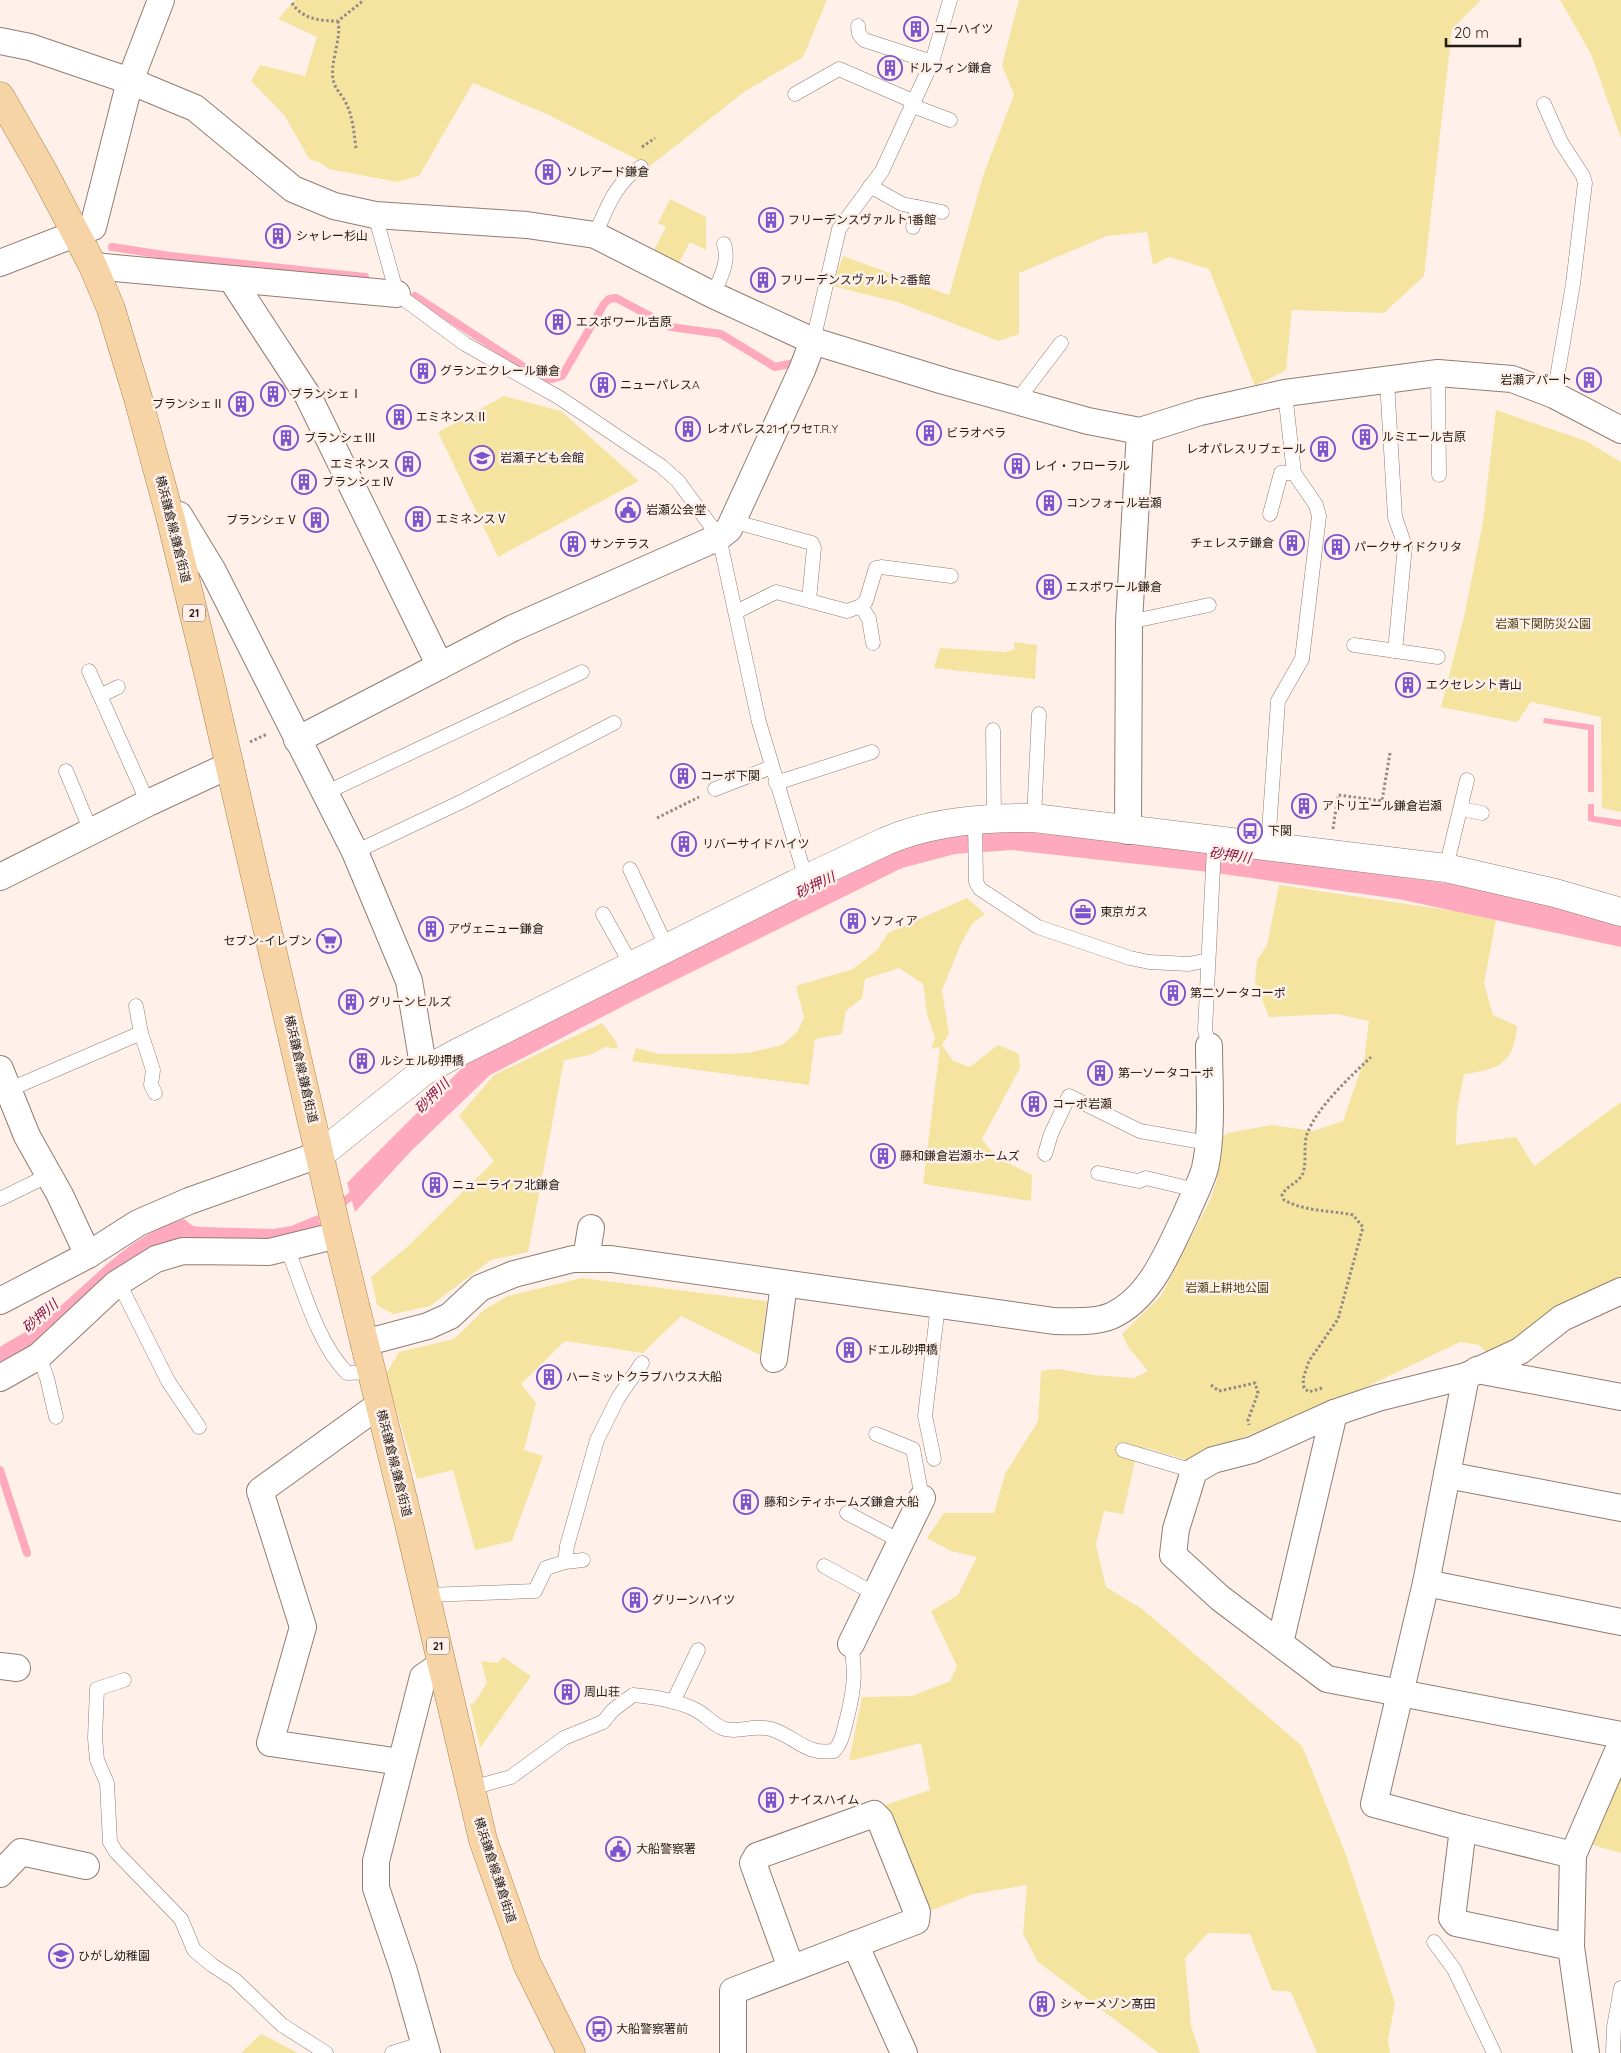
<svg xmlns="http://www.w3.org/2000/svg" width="1621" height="2053" font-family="Quicksand,'Noto Sans JP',sans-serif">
	<rect width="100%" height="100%" fill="#fff1ea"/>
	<g fill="#f4e4a0">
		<path d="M295,0H827L803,57L744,92L650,166L549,115L473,83L419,176L397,182L329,169L321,163L309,159L285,116L251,81L260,65L305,76L317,37L278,19Z"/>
		<path d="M1019,0H1481L1452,29L1424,276L1384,313L1292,310L1286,370L1255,386L1209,269L1169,257L1153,265L1147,232L1107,236L1019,273V334L999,341L897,302L832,286L843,256L949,295L984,173L1014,95L1002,65Z"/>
		<path d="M1560,0H1621V138L1591,54Z"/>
		<path d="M670,199L706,217V250L690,242L678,265L653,252L666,227L658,223Z"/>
		<path d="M504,396L561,411L639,481L498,557L438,432Z"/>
		<path d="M1496,410L1586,441L1621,462V812L1602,808L1601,717L1531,702L1517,722L1441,707L1464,617L1483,522Z"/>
		<path d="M1014,642L1037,645L1035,679L934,668L940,648L1006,652L1015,649Z"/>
		<path d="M1279,885L1454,911L1496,920L1484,983L1493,1015L1517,1026C1514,1063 1499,1070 1464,1074L1457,1110L1456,1145L1516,1137L1534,1166L1621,1102V1279L1491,1356L1479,1345L1460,1342L1347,1396L1187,1460L1146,1448L1135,1461L1123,1514L1104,1511L1096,1545L1106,1587L1142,1609L1302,1746L1345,1852L1395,2003L1388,2041L1390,2053H1317L1291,1992L1272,1990L1250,1934L1208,1933L1185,1958L1191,2026L1200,2053H1159L1038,1962L1023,1934L1027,1885L973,1894L930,1911L885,1805L930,1790L921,1743L849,1761L862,1697L912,1696L950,1681L957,1666L931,1611L958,1595L977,1557L951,1551L927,1538L944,1513H994L1005,1474L1038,1421L1041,1371L1058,1369L1094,1375L1134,1378L1148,1371L1129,1348L1122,1334L1161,1296L1211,1198L1217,1180L1219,1158L1218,1139L1228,1133L1272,1125L1314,1131L1343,1121L1364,1060L1369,1021L1337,1014L1269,1017L1255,982L1257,960L1267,945Z"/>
		<path d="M967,898L985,914L972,924L960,946L942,990L949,1034L942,1045L953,1061L970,1067L998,1045L1019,1054L1020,1068L982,1139L996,1157L1032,1175L1031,1201L923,1184L940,1047L931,1049L935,1038L927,1014L923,984L899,968L865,979L862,998L846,1011L842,1034L815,1039L809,1085L632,1061L636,1048L659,1054H724L748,1053L782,1045L797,1032L804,1017L796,986L853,969L877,950L888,933Z"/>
		<path d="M602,1023L616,1041L618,1049L605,1047L590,1055L564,1060L528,1252L491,1260L430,1306L393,1314L377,1305L371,1277L407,1247L494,1161L459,1116L494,1075Z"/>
		<path d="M582,1278L767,1301L760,1355L681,1316L643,1353L565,1341L521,1384L536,1403L524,1450L543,1456L512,1541L475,1550L453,1470L417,1479L386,1374L399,1352L454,1339L484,1310L508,1296Z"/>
		<path d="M503,1657L531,1676L480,1748L470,1704L474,1703L487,1683L481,1661L498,1663Z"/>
		<path d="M1621,1765V1853L1586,1843Z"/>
		<path d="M261,2034L298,2053H241Z"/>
	</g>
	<g fill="#fea9bd">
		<path d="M1544,718L1594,725V792H1588V730L1543,723Z"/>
		<path d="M1588,804H1594V816L1621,820V827L1588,821Z"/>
		<path d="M1013,831L1150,844L1453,884L1551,905L1621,923V947L1398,899L1209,872L1012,850L955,854L902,868L633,1001L490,1075L411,1151L355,1212L347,1183L462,1068L495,1044L877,856L944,836Z"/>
		<path d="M318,1215L322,1231L279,1242L185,1244L47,1341L0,1369V1347C12,1339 25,1333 36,1325C86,1290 123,1236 184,1219L193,1226L202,1227L274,1229L291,1226Z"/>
	</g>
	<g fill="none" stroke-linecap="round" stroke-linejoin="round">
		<g stroke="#fea9bd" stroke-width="8">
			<path d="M112,247L170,256L365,277"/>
			<path d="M415,296L541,378L552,379L562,376L604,304L609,299L616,298L671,327L721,334L775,367L794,363"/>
			<path d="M337,1207L358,1191"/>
			<path d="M0,1470L27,1553"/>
		</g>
		<defs>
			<g id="lane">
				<path d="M858,26L859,34L864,40L932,62"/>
				<path d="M795,94L839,69L915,102"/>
				<path d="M1544,104L1561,142L1583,176L1585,183L1573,284L1554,395"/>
				<path d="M913,106L950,120"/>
				<path d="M870,186L902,204L942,212"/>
				<path d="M375,215L397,294L465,344L560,398L661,466L678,481L719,537L759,722L806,879"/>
				<path d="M913,227L917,207"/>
				<path d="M595,235C606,210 616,181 641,167"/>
				<path d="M713,295C720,278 730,262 724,244"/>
				<path d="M813,341L839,229L882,171L932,62L950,0"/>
				<path d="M1438,373L1439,475"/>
				<path d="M1387,381L1395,517L1405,546L1395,651"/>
				<path d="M1016,402L1061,343"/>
				<path d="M1270,514L1281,473H1294"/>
				<path d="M732,521L812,543L814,548L809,600"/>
				<path d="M861,606L869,619L873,643"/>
				<path d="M736,612L776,592L847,611L861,606L866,601L876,568L881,567L951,576"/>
				<path d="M1129,622L1209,605"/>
				<path d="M1354,645L1438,657"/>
				<path d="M89,671L148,803"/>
				<path d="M100,696L118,687"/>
				<path d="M993,730L994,817"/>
				<path d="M66,771L91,831"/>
				<path d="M776,783L872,752"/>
				<path d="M715,789L772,767"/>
				<path d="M325,793L582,672"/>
				<path d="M1461,809L1482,813"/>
				<path d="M1034,818L1039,714"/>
				<path d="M975,819L976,882L980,889L1038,927L1130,958L1149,962L1189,964L1208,960"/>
				<path d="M1268,846L1278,701L1302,659L1319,516L1316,505L1294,473L1285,393"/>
				<path d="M355,852L463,801L614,723"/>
				<path d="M1446,868L1467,780"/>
				<path d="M630,869L667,948"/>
				<path d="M603,914L632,966"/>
				<path d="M141,1033L153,1070L151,1085L155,1093"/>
				<path d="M1209,1046L1205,1030L1214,848"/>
				<path d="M8,1090L141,1033L136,1006"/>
				<path d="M1045,1154L1051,1134L1069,1096L1140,1131L1208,1143"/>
				<path d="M1098,1173L1139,1181L1146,1178L1196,1190"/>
				<path d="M0,1199L49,1175"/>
				<path d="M287,1248C303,1287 317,1343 347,1373L371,1372"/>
				<path d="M119,1283L168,1381L199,1427"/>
				<path d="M39,1356L47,1378L56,1417"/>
				<path d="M876,1434L913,1449L922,1498"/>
				<path d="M1123,1450L1194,1471"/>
				<path d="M934,1459L925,1416L938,1305"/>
				<path d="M847,1513L902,1542"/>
				<path d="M565,1562L567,1546L597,1440L618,1398L642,1363"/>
				<path d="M824,1566L875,1594"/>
				<path d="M426,1595L535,1591L546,1568L565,1562L583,1560"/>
				<path d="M124,1680L97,1689L95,1738L97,1760L107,1783L110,1842L116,1852L181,1919L194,1950L212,1965L235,1980L282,2025L326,2053"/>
				<path d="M673,1702L698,1650"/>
				<path d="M471,1788L511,1777L564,1738L603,1722L613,1710L633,1695C654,1697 677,1700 696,1710C706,1715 714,1726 725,1729C741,1733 751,1724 771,1729C797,1737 804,1755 834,1751C843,1741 843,1731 847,1718C854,1690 856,1674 851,1644"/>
				<path d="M1434,1942L1454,1969L1494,2053"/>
				<path d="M392,2053L424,2043"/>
				<path d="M1613,2053L1614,2027L1621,1988"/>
			</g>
			<g id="street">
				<path d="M0,41L30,47L130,81L195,108L293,189L334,206L375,215L527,225L595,235L713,295L813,341L944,381L1088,421L1140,431L1200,412L1285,393L1438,373L1512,379L1554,395L1621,430"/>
				<path d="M0,263L93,227L130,81L161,0"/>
				<path d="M93,266L397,294"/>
				<path d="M232,280L308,396L440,666"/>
				<path d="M170,515H179L213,571L355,852L409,981L424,1071"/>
				<path d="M297,740L513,628L719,537L729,529L802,370L813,341"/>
				<path d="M1128,831L1129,622L1140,431"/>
				<path d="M0,877L148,803L230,765"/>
				<path d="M0,1069L27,1136L60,1195L88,1255"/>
				<path d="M586,1259L591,1228"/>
				<path d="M1621,1291L1562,1318L1520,1351L1466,1376L1378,1398L1334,1413L1252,1450L1213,1460L1194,1471L1176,1529L1173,1555L1220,1598L1327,1679L1621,1735"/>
				<path d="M0,1301L88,1255L138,1223L189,1201L321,1154"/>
				<path d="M364,1343L428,1326L450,1316L480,1288L514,1274L573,1259H611L1054,1321C1072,1321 1094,1323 1111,1316C1151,1298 1168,1251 1186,1214C1192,1199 1201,1183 1205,1168C1213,1133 1209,1082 1209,1046"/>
				<path d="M774,1359L784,1284"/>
				<path d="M1477,1370L1621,1397"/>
				<path d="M1466,1376L1426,1583L1374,1804L1463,1828L1452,1918L1456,1923L1571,1947"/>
				<path d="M0,1378L39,1356L116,1284L156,1259L183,1251L269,1252L338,1235"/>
				<path d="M379,1405L260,1491L303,1627L270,1743L401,1762"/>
				<path d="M1447,1475L1621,1508"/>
				<path d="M1426,1583L1621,1622"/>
				<path d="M1280,1643L1334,1413"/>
				<path d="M851,1644L922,1498"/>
				<path d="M0,1666L17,1668"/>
				<path d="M1463,1828L1573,1855"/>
				<path d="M0,1874L21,1852L86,1866"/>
				<path d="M855,1944L904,2053"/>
				<path d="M427,2053L404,1971L376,1888V1861L423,1677L442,1664"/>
				<path d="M733,2053V1991L916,1921L917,1912L880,1820L874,1814L757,1856L753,1863L791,1968"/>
				<path d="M1586,2053L1571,1947L1573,1855L1621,1744"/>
			</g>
			<path id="secondary" d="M321,1154L424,1071L457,1053L795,884L886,841C932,821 984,817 1034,818L1446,868L1555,893L1621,912"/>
			<path id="primary" d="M0,96L43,171L93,266L111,309L138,398L171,520L211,685L338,1235L409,1524L483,1840L527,1964L571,2053"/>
		</defs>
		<use href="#lane" stroke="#907d72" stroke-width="15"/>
		<use href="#street" stroke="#907d72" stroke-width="28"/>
		<use href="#secondary" stroke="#907d72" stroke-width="29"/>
		<use href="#primary" stroke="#aa814d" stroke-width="29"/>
		<g stroke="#948984" stroke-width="3" stroke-dasharray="2.5 2.5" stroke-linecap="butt">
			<path d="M292,3C302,19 320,21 338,21L364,0"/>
			<path d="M338,21C342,41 328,65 334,83C336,90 343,96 346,103C353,117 354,133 356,149"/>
			<path d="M642,147L655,138"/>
			<path d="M250,742L267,734"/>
			<path d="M657,818L699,797"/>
			<path d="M1333,829L1338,795L1382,801L1390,753"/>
			<path d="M1211,1385L1219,1391L1255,1383L1258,1393L1248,1420L1249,1425"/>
			<path d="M1322,1388L1309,1392L1304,1388L1303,1379L1309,1361L1338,1319L1363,1227L1353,1215C1330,1210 1306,1212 1284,1200L1282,1195C1287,1185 1299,1183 1303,1173C1307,1161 1303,1146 1307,1134C1317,1107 1350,1077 1371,1057"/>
		</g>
		<use href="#lane" stroke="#fff" stroke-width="14"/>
		<use href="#street" stroke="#fff" stroke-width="26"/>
		<use href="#secondary" stroke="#fff" stroke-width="28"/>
		<use href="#primary" stroke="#f7d4a6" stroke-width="28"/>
	</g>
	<defs>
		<symbol id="building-ring" viewBox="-11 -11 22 22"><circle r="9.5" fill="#fff1ea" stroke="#7e54ce" stroke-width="1.5"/><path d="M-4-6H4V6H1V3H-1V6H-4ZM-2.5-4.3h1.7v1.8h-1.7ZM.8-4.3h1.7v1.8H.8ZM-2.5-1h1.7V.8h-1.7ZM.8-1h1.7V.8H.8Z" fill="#7e54ce"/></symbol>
		<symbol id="school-ring" viewBox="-11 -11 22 22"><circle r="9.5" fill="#fff1ea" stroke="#7e54ce" stroke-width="1.5"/><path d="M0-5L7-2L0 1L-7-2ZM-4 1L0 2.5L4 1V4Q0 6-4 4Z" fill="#7e54ce"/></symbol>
		<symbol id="civic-ring" viewBox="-11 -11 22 22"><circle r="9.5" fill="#fff1ea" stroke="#7e54ce" stroke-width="1.5"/><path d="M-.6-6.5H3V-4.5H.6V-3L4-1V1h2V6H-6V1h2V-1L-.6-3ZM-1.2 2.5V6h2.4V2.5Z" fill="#7e54ce"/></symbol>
		<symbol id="bus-ring" viewBox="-11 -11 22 22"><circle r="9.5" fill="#fff1ea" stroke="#7e54ce" stroke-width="1.5"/><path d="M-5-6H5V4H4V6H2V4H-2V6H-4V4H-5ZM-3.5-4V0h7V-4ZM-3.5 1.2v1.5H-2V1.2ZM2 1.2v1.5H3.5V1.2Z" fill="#7e54ce"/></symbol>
		<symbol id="office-ring" viewBox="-11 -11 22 22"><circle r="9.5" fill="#fff1ea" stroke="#7e54ce" stroke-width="1.5"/><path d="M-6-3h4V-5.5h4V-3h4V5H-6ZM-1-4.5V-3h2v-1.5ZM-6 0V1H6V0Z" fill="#7e54ce"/></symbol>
		<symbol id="supermarket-ring" viewBox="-11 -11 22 22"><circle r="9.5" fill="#fff1ea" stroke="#7e54ce" stroke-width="1.5"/><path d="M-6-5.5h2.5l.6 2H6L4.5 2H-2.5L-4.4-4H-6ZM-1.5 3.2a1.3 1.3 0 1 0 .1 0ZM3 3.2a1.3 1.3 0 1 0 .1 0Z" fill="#7e54ce"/></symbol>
	</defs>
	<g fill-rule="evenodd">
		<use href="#building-ring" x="902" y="15" width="28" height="28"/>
		<use href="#building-ring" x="876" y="54" width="28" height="28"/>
		<use href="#building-ring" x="534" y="158" width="28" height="28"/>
		<use href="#building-ring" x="757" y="206" width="28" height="28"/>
		<use href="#building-ring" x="264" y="222" width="28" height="28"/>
		<use href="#building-ring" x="749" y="266" width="28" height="28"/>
		<use href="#building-ring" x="544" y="308" width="28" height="28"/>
		<use href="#building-ring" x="409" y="357" width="28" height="28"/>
		<use href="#building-ring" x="1575" y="366" width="28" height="28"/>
		<use href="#building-ring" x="589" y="371" width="28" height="28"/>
		<use href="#building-ring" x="259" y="380" width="28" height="28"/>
		<use href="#building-ring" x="227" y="390" width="28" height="28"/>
		<use href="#building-ring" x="385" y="403" width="28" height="28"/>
		<use href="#building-ring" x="674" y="415" width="28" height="28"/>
		<use href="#building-ring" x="915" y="419" width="28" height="28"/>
		<use href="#building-ring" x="1351" y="423" width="28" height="28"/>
		<use href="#building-ring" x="272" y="424" width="28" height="28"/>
		<use href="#building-ring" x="1309" y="435" width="28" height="28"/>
		<use href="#school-ring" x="468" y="444" width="28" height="28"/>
		<use href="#building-ring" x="394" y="450" width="28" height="28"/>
		<use href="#building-ring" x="1003" y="452" width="28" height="28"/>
		<use href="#building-ring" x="290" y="468" width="28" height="28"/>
		<use href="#building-ring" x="1035" y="489" width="28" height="28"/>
		<use href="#civic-ring" x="614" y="496" width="28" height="28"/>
		<use href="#building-ring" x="404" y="505" width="28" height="28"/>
		<use href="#building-ring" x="302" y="506" width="28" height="28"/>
		<use href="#building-ring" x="1278" y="529" width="28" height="28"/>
		<use href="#building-ring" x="559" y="530" width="28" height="28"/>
		<use href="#building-ring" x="1323" y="533" width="28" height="28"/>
		<use href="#building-ring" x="1035" y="573" width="28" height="28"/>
		<use href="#building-ring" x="1394" y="671" width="28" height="28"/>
		<use href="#building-ring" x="669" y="762" width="28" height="28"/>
		<use href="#building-ring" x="1290" y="792" width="28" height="28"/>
		<use href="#bus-ring" x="1236" y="817" width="28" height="28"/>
		<use href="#building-ring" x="670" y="830" width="28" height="28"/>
		<use href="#office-ring" x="1069" y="898" width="28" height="28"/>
		<use href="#building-ring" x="839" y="907" width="28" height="28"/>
		<use href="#building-ring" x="417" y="915" width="28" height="28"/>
		<use href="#supermarket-ring" x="315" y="927" width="28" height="28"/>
		<use href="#building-ring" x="1159" y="979" width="28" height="28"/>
		<use href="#building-ring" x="337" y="988" width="28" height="28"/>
		<use href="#building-ring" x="348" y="1047" width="28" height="28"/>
		<use href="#building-ring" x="1086" y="1059" width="28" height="28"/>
		<use href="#building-ring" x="1020" y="1090" width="28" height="28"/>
		<use href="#building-ring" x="869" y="1142" width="28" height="28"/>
		<use href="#building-ring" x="421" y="1171" width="28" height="28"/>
		<use href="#building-ring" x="835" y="1336" width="28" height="28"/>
		<use href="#building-ring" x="535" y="1363" width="28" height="28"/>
		<use href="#building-ring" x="732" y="1488" width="28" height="28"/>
		<use href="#building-ring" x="621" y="1586" width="28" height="28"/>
		<use href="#building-ring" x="553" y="1678" width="28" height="28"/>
		<use href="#building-ring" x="757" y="1786" width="28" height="28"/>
		<use href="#civic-ring" x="604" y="1835" width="28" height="28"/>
		<use href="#school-ring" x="47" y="1942" width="28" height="28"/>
		<use href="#building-ring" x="1028" y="1990" width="28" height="28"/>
		<use href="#bus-ring" x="585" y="2015" width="28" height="28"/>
	</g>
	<g text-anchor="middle" stroke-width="5" stroke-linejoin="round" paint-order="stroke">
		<g fill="#fff1ea" stroke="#655b56" stroke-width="1">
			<rect x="183" y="604.5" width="22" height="17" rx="4"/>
			<rect x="427" y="1637.5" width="22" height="17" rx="4"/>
		</g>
		<g font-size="11" font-weight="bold" fill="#231b17">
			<text x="194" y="617">21</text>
			<text x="438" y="1650">21</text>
		</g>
		<g font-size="12" fill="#231b17" stroke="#fff1ea" text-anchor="start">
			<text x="934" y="33">ユーハイツ</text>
			<text x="908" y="72">ドルフィン鎌倉</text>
			<text x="566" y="176">ソレアード鎌倉</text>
			<text x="788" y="224">フリーデンスヴァルト1番館</text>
			<text x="296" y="240">シャレー杉山</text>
			<text x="780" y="284">フリーデンスヴァルト2番館</text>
			<text x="576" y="326">エスポワール吉原</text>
			<text x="440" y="375">グランエクレール鎌倉</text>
			<text x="1572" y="384" text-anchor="end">岩瀬アパート</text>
			<text x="620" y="389">ニューパレスA</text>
			<text x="290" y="398">ブランシェⅠ</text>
			<text x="224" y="408" text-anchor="end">ブランシェⅡ</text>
			<text x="416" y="421">エミネンスⅡ</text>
			<text x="706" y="433">レオパレス21イワセT.R.Y</text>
			<text x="946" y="437">ビラオペラ</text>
			<text x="1382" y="441">ルミエール吉原</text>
			<text x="304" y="442">ブランシェⅢ</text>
			<text x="1306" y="453" text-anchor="end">レオパレスリブェール</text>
			<text x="500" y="462">岩瀬子ども会館</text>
			<text x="390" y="468" text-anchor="end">エミネンス</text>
			<text x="1034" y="470">レイ・フローラル</text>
			<text x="322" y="486">ブランシェⅣ</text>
			<text x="1066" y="507">コンフォール岩瀬</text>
			<text x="646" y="514">岩瀬公会堂</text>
			<text x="436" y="523">エミネンスⅤ</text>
			<text x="298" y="524" text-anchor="end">ブランシェⅤ</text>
			<text x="1274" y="547" text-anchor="end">チェレステ鎌倉</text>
			<text x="590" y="548">サンテラス</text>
			<text x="1354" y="551">パークサイドクリタ</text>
			<text x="1066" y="591">エスポワール鎌倉</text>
			<text x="1426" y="689">エクセレント青山</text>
			<text x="700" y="780">コーポ下関</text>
			<text x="1322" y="810">アトリエール鎌倉岩瀬</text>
			<text x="1268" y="835">下関</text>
			<text x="702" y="848">リバーサイドハイツ</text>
			<text x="1100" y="916">東京ガス</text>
			<text x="870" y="925">ソフィア</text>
			<text x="448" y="933">アヴェニュー鎌倉</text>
			<text x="312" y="945" text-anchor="end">セブン-イレブン</text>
			<text x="1190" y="997">第二ソータコーポ</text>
			<text x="368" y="1006">グリーンヒルズ</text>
			<text x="380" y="1065">ルシェル砂押橋</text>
			<text x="1118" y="1077">第一ソータコーポ</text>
			<text x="1052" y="1108">コーポ岩瀬</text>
			<text x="900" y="1160">藤和鎌倉岩瀬ホームズ</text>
			<text x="452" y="1189">ニューライフ北鎌倉</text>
			<text x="866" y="1354">ドエル砂押橋</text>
			<text x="566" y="1381">ハーミットクラブハウス大船</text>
			<text x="764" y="1506">藤和シティホームズ鎌倉大船</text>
			<text x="652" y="1604">グリーンハイツ</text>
			<text x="584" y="1696">周山荘</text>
			<text x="788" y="1804">ナイスハイム</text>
			<text x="636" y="1853">大船警察署</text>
			<text x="78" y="1960">ひがし幼稚園</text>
			<text x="1060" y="2008">シャーメゾン髙田</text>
			<text x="616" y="2033">大船警察署前</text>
		</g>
		<g font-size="12" fill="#231b17" stroke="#fff1ea">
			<text transform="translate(173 529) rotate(76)" y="4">横浜鎌倉線;鎌倉街道</text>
			<text transform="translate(301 1069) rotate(77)" y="4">横浜鎌倉線;鎌倉街道</text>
			<text transform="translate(394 1463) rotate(76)" y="4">横浜鎌倉線;鎌倉街道</text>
			<text transform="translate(495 1870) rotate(72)" y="4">横浜鎌倉線;鎌倉街道</text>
		</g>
		<g font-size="12" fill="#4f4519" stroke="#fff1ea">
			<text x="1543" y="628">岩瀬下関防災公園</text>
			<text x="1227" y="1292">岩瀬上耕地公園</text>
		</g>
		<g font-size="14" font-style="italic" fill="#8d1043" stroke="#fff1ea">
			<text transform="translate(1230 855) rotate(8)" y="5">砂押川</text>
			<text transform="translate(815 885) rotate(-26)" y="5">砂押川</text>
			<text transform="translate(432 1096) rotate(-45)" y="5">砂押川</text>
			<text transform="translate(40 1316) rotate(-41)" y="5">砂押川</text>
		</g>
	</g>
	<path d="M1446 38v8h74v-8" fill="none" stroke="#231b17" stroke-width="2.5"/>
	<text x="1454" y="38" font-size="15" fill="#231b17" stroke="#fff1ea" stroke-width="4" paint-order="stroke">20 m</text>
</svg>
